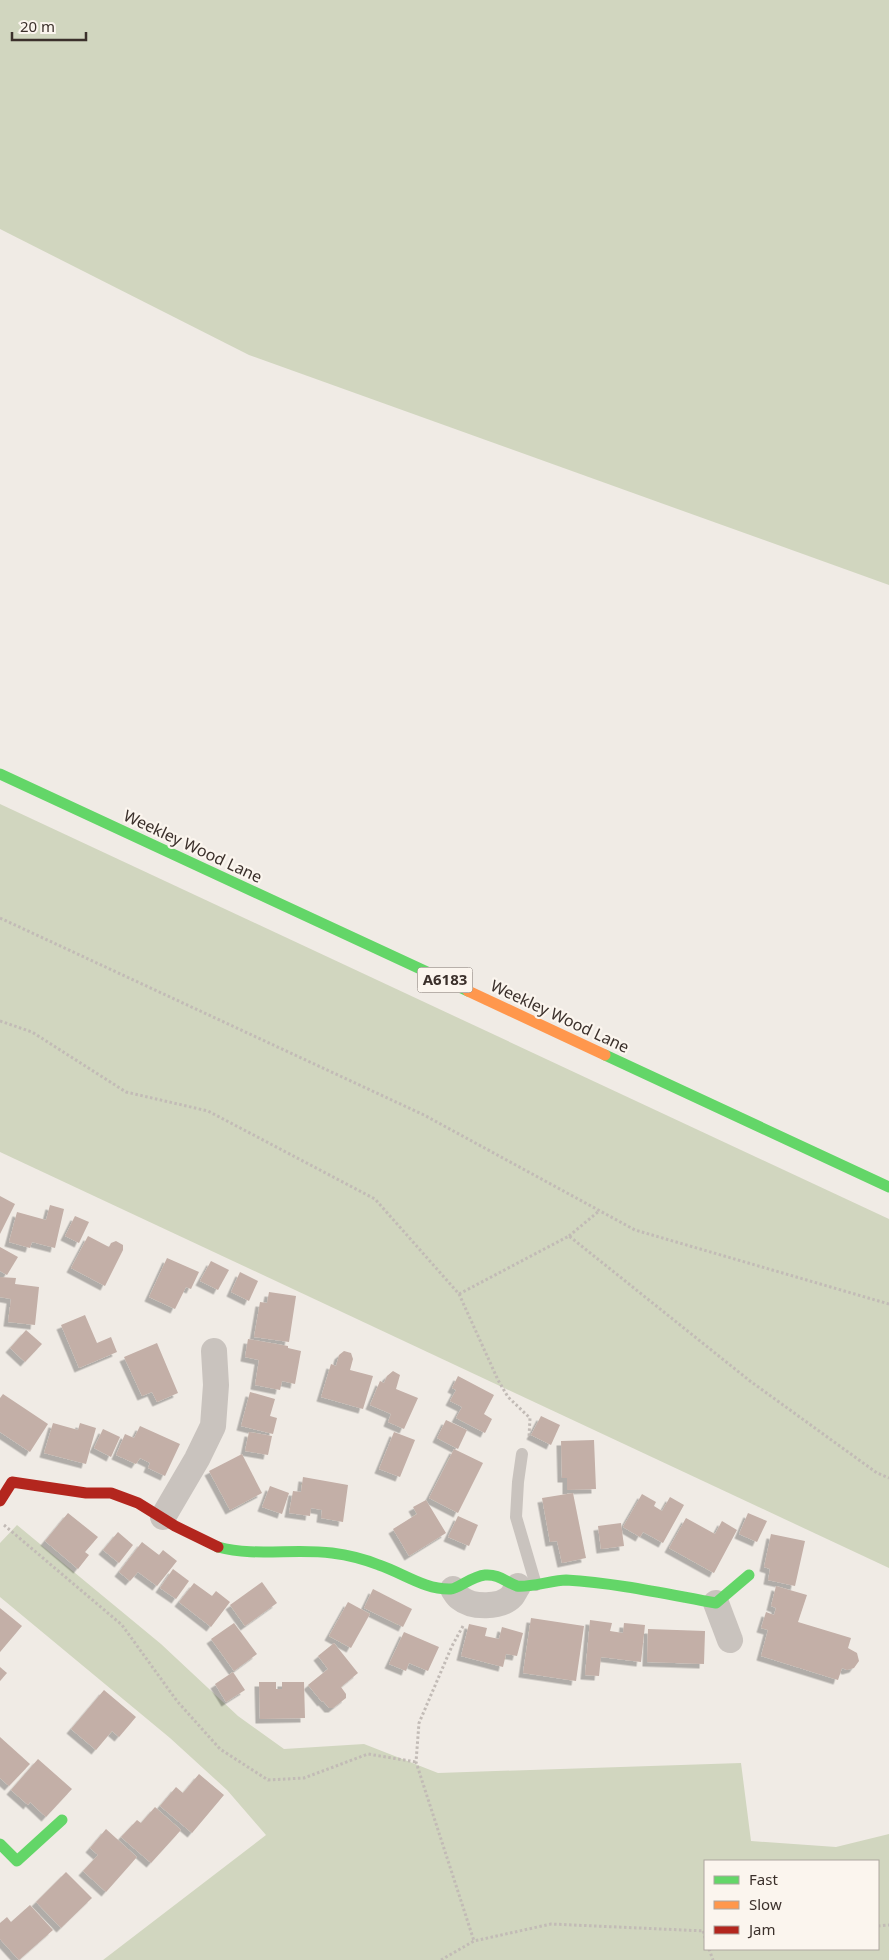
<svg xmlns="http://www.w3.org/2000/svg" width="889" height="1960" font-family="'Noto Sans',sans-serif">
	<defs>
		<filter id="shadow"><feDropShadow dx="-4.5" dy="4.5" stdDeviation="0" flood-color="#0004"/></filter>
	</defs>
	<rect width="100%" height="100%" fill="#f0ebe5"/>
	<g fill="#d1d6bf" fill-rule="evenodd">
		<path d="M0,0H889V585L249,355L0,229Z"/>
		<path d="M0,804L889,1219V1568L0,1152Z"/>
		<path d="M17,1525L161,1644L238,1716L284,1749L364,1744L438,1773L741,1763L751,1841L836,1847L889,1834V1960H103L266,1835L227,1790L170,1738L0,1597V1543ZM705,1861H878V1949H705Z"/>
	</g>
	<g fill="#c3afa7" filter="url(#shadow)">
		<path d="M0,1196L15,1204L0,1234Z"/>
		<path d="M50,1205L64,1209L55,1248L32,1242L30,1248L9,1242L17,1212L46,1220Z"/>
		<path d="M75,1216L89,1222L79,1243L65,1236Z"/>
		<path d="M88,1236L109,1247L111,1243L116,1241L123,1245V1250L105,1286L71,1268Z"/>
		<path d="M0,1247L18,1257L7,1275L0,1271Z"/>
		<path d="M167,1258L199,1272L191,1289L186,1287L175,1309L149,1297Z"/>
		<path d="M211,1261L229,1270L218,1290L200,1281Z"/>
		<path d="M240,1272L258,1281L249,1301L231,1292Z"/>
		<path d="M0,1277L16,1278L15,1284L39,1287L35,1325L8,1322L11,1299L0,1297Z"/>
		<path d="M269,1292L296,1296L289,1342L254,1337L260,1302L267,1303Z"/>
		<path d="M85,1315L97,1343L111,1337L117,1352L79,1368L61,1325Z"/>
		<path d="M26,1330L42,1344L25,1362L10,1348Z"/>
		<path d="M248,1339L288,1346V1348L301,1351L295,1384L282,1381L280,1390L255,1385L259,1360L245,1357Z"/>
		<path d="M157,1343L178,1393L157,1402L152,1392L142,1396L124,1357Z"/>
		<path d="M344,1351L351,1353L353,1359L350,1370L373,1376L363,1409L321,1397L331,1364L336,1366L339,1355Z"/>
		<path d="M393,1371L400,1375L396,1389L418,1398L404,1429L388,1422L391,1414L370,1405L380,1381L384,1383L387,1376Z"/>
		<path d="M458,1376L494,1395L484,1414L492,1419L485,1433L456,1418L462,1407L450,1401L456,1390L452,1388Z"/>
		<path d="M250,1392L275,1399L270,1416L277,1418L273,1434L241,1426Z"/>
		<path d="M3,1394L48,1424L30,1452L0,1432V1398Z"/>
		<path d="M541,1416L560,1425L551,1445L531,1435Z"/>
		<path d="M446,1420L467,1430L458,1449L437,1438Z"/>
		<path d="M53,1423L78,1430L80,1423L96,1428L86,1464L44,1453Z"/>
		<path d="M140,1426L180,1444L165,1476L148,1468L150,1463L140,1458L136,1464L116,1455L125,1434L134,1438Z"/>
		<path d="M103,1429L120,1437L111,1457L94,1448Z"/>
		<path d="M249,1432L272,1436L268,1455L245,1451Z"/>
		<path d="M394,1432L415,1440L400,1477L379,1469Z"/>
		<path d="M594,1440L596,1489L567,1490V1478H562L561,1441Z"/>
		<path d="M454,1449L483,1463L458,1513L429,1498Z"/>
		<path d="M242,1454L262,1493L230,1510L209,1471Z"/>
		<path d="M303,1477L348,1485L343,1522L321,1518L322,1510L311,1508L310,1516L289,1513L293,1491L301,1492Z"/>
		<path d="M270,1486L289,1493L282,1514L262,1507Z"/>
		<path d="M573,1493L586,1558L562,1563L557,1541L550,1542L542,1498Z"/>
		<path d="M642,1494L656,1502L654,1506L662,1511L670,1497L684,1505L663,1543L643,1532L640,1537L623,1527Z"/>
		<path d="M426,1500L446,1533L409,1556L393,1529L417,1514L413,1507Z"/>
		<path d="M68,1513L98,1537L85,1552L89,1555L78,1569L45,1541Z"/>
		<path d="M748,1513L767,1521L757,1542L739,1534Z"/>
		<path d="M458,1516L478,1525L469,1546L448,1537Z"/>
		<path d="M686,1518L715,1534L722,1521L737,1530L714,1573L669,1548Z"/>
		<path d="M621,1523L624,1546L601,1549L598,1526Z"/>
		<path d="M118,1532L133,1545L119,1563L103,1550Z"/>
		<path d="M771,1534L805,1541L795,1586L768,1580L770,1569L764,1567Z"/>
		<path d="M142,1542L159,1555L163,1550L177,1561L157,1586L138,1572L130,1581L119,1572Z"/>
		<path d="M173,1569L189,1581L176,1599L160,1588Z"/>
		<path d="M262,1582L277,1603L245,1626L230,1605Z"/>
		<path d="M194,1583L212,1596L216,1591L230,1602L211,1627L179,1602Z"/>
		<path d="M776,1586L807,1595L798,1622L851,1638L848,1648L857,1653L859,1661L854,1668L847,1670L842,1668L838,1680L761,1656L768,1630L761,1628L766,1612L774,1615L776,1608L771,1606Z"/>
		<path d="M373,1589L412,1609L403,1627L364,1608Z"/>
		<path d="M348,1602L370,1614L351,1648L329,1636Z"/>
		<path d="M0,1608L22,1626L0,1652Z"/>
		<path d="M531,1618L584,1626L576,1681L523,1673Z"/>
		<path d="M590,1620L612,1623L610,1631L623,1633L624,1623L645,1625L641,1662L601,1657L599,1676L585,1675Z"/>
		<path d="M234,1623L257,1654L234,1671L211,1639Z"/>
		<path d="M469,1624L487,1628L485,1636L499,1639L502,1627L523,1633L517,1656L506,1654L503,1667L461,1656Z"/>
		<path d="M648,1629L705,1631L704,1664L647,1662Z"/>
		<path d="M404,1632L439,1647L428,1671L409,1663L406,1671L389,1664Z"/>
		<path d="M334,1643L358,1673L341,1687L346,1694V1698L333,1708H329L323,1701L322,1702L308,1685L328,1669L318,1656Z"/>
		<path d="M0,1667L7,1673L0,1681Z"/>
		<path d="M233,1672L245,1690L226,1702L215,1684Z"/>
		<path d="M259,1682H276V1689H282V1682H304L305,1718L260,1719Z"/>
		<path d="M104,1690L136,1717L119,1737L112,1731L96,1750L71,1729Z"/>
		<path d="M0,1737L30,1764L9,1786L0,1778Z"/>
		<path d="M38,1759L72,1789L46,1817L30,1802L28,1805L11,1790Z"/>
		<path d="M199,1774L224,1795L192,1833L160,1806L176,1787L183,1793Z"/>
		<path d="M155,1807L181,1830L151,1863L121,1837L137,1820L141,1823Z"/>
		<path d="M106,1829L137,1857L106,1892L83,1871L98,1855L90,1848Z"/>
		<path d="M66,1872L92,1898L61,1928L36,1902Z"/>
		<path d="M30,1905L53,1930L19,1960L0,1939V1923L7,1917L11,1922Z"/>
	</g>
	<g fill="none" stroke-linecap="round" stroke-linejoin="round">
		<g stroke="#c2bbb6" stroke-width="3" stroke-dasharray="2.5 2.5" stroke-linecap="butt">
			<path d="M0,918L424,1115L635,1230L889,1304"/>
			<path d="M0,1021L32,1032L126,1092L208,1111L375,1199L459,1294L498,1380L508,1397L530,1418L529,1437"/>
			<path d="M569,1236L599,1211"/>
			<path d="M459,1294L569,1236L750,1381L877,1473L889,1478"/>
			<path d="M4,1525L122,1625L177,1701L220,1749L268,1780L304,1778L368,1754L416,1762"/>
			<path d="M463,1626L452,1646L419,1723L416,1762L474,1941"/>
			<path d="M878,1926L889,1925"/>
			<path d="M703,1931L705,1938"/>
			<path d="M709,1949L713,1960"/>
			<path d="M441,1960L474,1941L551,1924L705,1931"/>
		</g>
		<path stroke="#c9c3be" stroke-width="12" d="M522,1454L518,1482L516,1517L536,1585"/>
		<g stroke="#c9c3be" stroke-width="26">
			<path d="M163,1517L197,1459L213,1426L216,1385L214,1351"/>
			<path d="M453,1589C455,1592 457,1596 460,1598C472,1608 501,1608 512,1596C514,1593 516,1589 518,1586"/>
			<path d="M716,1603L730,1640"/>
		</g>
		<g stroke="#63d668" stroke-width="11">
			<path d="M0,774L468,991"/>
			<path d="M605,1055L889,1187"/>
			<path d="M218,1547C255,1557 294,1548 332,1553C348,1555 364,1559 379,1565C403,1573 425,1590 451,1589C458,1589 472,1576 485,1575C500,1574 505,1582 517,1586C527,1588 554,1580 566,1580C617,1583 666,1594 716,1603L749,1575"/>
			<path d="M0,1844L17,1861L62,1820"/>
		</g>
		<path stroke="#ff974d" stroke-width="11" d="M468,991L605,1055"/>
		<path stroke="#b3261e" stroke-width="11" d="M0,1501L12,1482L86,1493H111L138,1503L175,1526L218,1547"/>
	</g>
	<g text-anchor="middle" stroke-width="4.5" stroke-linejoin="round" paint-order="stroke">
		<rect fill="#fbf5ee" stroke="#756b66" stroke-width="1" x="417.5" y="967.5" width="55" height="25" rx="4"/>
		<g font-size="15" font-weight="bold" fill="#3b302b">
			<text x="445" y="985">A6183</text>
		</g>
		<g font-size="16" fill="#3b302b" stroke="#fbf5ee">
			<text transform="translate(193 846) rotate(25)" y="6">Weekley Wood Lane</text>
			<text transform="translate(560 1016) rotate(25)" y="6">Weekley Wood Lane</text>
		</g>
	</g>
	<rect x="704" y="1860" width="175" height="90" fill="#fbf5ee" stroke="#aea6a0"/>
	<rect x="714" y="1876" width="25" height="8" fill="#63d668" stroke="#aea6a0"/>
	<text x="749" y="1885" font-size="15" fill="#3b302b">Fast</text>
	<rect x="714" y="1901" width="25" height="8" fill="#ff974d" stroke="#aea6a0"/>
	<text x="749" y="1910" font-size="15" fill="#3b302b">Slow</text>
	<rect x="714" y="1926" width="25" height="8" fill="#b3261e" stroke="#aea6a0"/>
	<text x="749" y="1935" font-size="15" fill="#3b302b">Jam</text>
	<path d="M12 32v8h74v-8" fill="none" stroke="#3b302b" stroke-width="2.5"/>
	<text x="20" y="32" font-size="15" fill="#3b302b" stroke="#fbf5ee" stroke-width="4" paint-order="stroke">20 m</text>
</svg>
